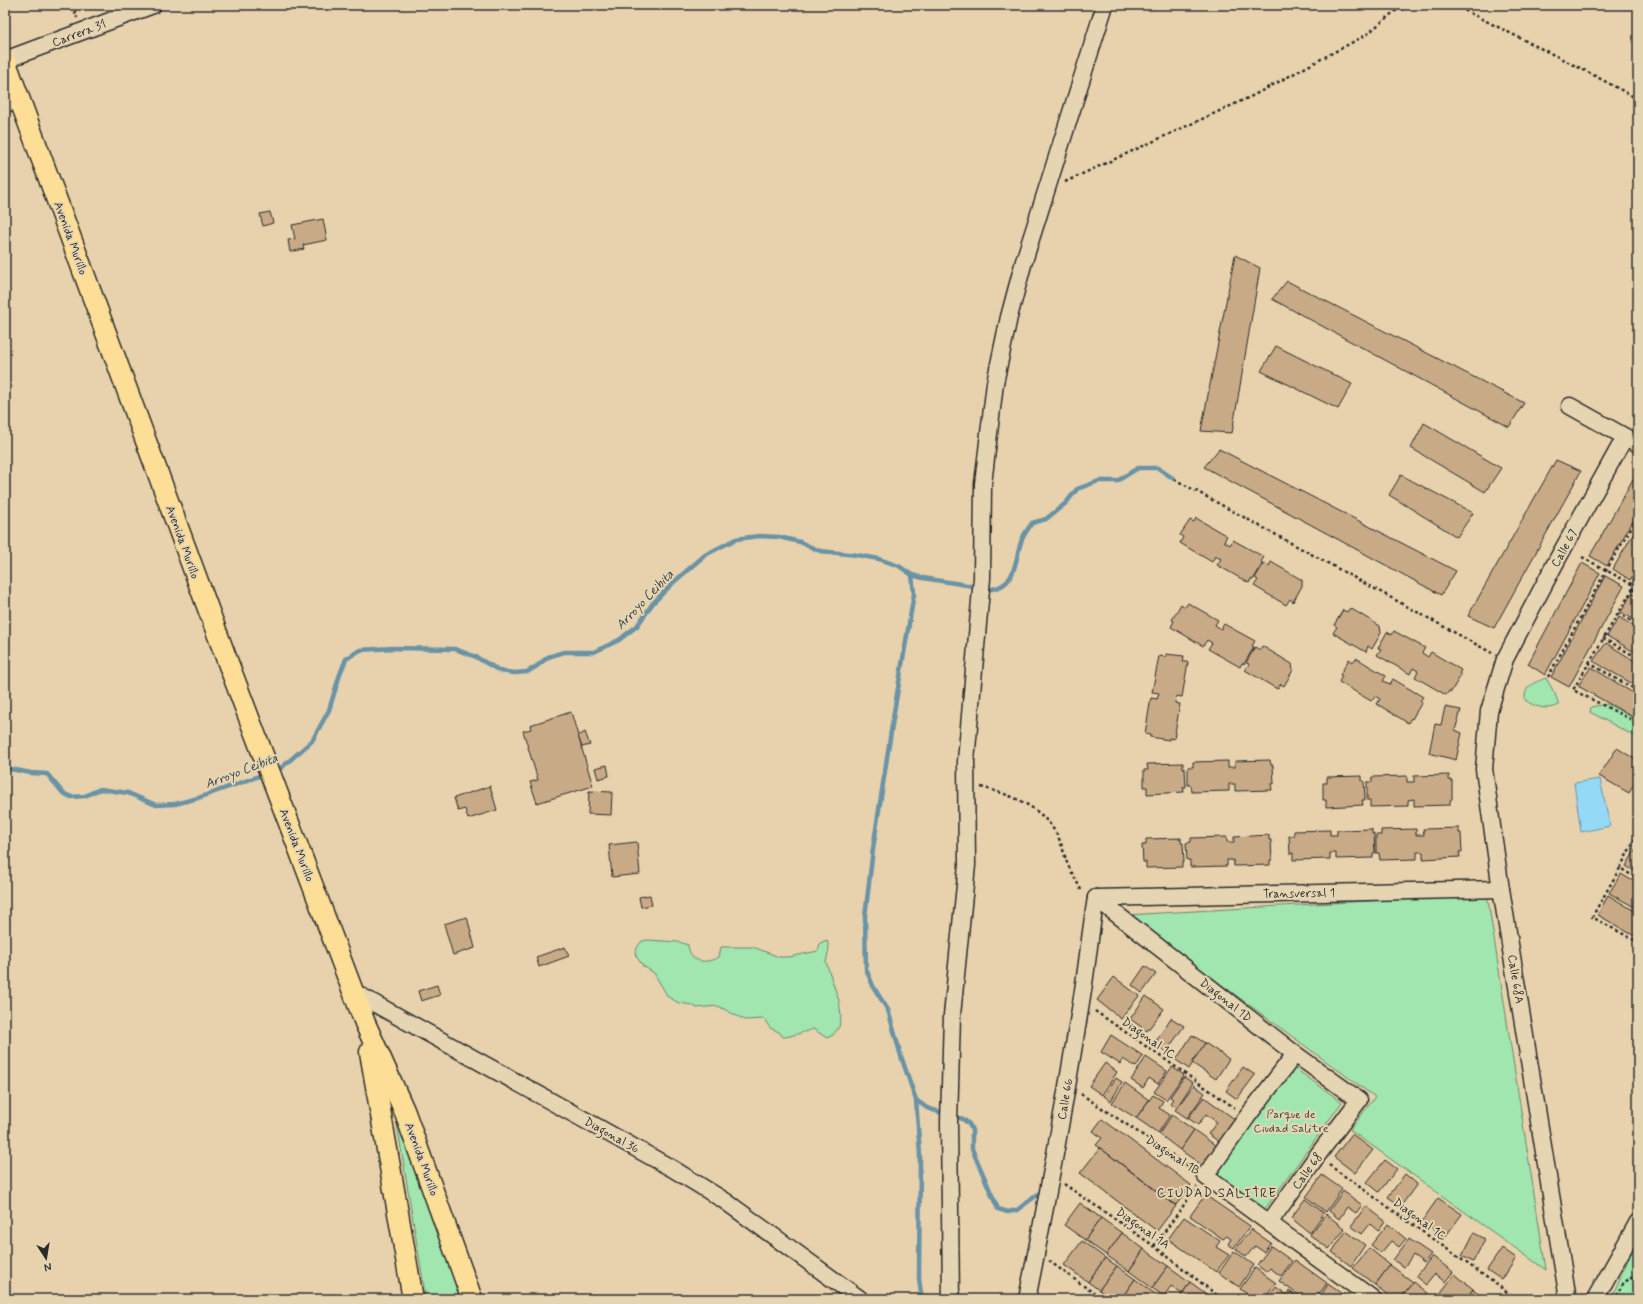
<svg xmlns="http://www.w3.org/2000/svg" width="1643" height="1304" font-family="Mynerve,sans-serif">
	<rect width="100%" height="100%" fill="#e7d2ad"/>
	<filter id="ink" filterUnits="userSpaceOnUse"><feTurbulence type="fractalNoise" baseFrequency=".025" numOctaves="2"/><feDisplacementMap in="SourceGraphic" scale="8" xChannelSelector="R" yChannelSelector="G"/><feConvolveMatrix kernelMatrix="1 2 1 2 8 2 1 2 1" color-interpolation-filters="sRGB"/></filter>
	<g filter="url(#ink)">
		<g fill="#a1e5af" stroke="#66886d">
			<path d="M1546,678L1555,694L1559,705C1548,711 1534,707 1525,700C1524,685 1534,683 1546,678Z"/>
			<path d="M1607,704L1638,720V738L1590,712L1591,707Z"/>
			<path d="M1487,894L1546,1270L1350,1130L1375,1097L1126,915Z"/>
			<path d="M648,940L679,942L688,945C690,962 704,965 719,957L721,947H753L779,957H789L818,951L820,943L827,940L829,949L826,962L839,1001L841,1016L839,1027L833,1035L827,1038L813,1029C807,1031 786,1038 783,1037L779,1032L770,1028L764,1019L745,1020L718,1006L697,1008L692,1005L679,1003L668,997L654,973L643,966L636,956L635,952L638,946L642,941Z"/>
			<path d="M1293,1067L1342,1102L1265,1209L1216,1176Z"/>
			<path d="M395,1112L462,1299H426Z"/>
			<path d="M1638,1237V1299H1611Z"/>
		</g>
		<path fill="#94d9f6" stroke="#6a93a5" d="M1600,779L1610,826L1581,832L1574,783Z"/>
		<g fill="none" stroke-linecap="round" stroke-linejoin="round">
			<g stroke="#6a93a5" stroke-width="4.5">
				<path d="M912,575L914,594L894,712L873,849L865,917L866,969L874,988L888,1010L901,1056L916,1100L927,1108L946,1114"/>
				<path d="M5,768L31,773L47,774L63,793L71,797L85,796L100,789L128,793L156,805L175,804L198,798L265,774"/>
				<path d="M274,771L281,768L312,741L329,710L340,674L346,659L360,650L393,648L455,649L476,657L500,671L515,673L527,672L537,666L548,657L564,652H594L619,640L637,626L653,603L675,581L705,555L736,539L759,536L779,537L800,542L820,551L857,555L879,559L899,566L912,575L923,578L992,589C1016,586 1015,560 1021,542C1023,535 1028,529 1032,523L1046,519L1066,503L1077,489L1099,481H1117L1138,468H1158L1174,479"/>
				<path d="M916,1100L920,1155L919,1279L921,1293L924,1299"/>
				<path d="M953,1116L963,1119L969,1124L972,1130V1149L998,1209L1008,1212L1017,1210L1045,1189"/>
			</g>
		</g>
		<g fill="#c8aa87" stroke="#2b2b2b">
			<path d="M78,5H90L80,9Z"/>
			<path d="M270,212L273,223L263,226L260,214Z"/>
			<path d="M323,219L327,240L303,245L304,249L290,252L288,240L295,239L292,225Z"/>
			<path d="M1235,255L1260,268L1232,433L1201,431Z"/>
			<path d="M1287,281L1524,403L1509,427L1272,299Z"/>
			<path d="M1276,346L1352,384L1338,409L1261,371Z"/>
			<path d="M1424,423L1501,468L1485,492L1411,448Z"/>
			<path d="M1219,449L1456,571L1441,595L1204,467Z"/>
			<path d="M1556,460L1581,471L1494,628L1468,616Z"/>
			<path d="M1638,470V512L1607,566L1590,556Z"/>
			<path d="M1401,475L1473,513L1457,537L1389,495Z"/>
			<path d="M1196,518L1227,536L1224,541L1230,545L1233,540L1264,557L1261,562L1263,563L1253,580L1251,579L1249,583L1217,565L1221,559L1215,556L1212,562L1180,543L1183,537L1180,535L1190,520L1194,522Z"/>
			<path d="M1638,525V567L1630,580L1613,569Z"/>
			<path d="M1271,562L1302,580V586L1293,602L1290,599L1286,605L1254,586L1258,580L1255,578L1264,563L1269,566Z"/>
			<path d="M1582,563L1600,573L1545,675L1528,664Z"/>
			<path d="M1605,576L1624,586L1569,687L1551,677Z"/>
			<path d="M1632,593L1638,596V622L1621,612Z"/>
			<path d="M1188,603L1218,620L1215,625L1221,629L1224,624L1255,641L1252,646L1254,647L1244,664L1242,663L1240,667L1208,649L1212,643L1207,640L1203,646L1171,627L1174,621L1172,620L1181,604L1185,607Z"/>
			<path d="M1350,608L1380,626L1381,633L1372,649L1368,646L1366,652L1333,633L1337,627L1334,625L1343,610L1347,612Z"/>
			<path d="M1619,617L1638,629V654L1607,636Z"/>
			<path d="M1394,631L1425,648L1422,653L1428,657L1431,652L1461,670L1459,674L1461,675L1451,692L1449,691L1446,695L1415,677L1418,671L1413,668L1410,674L1377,655L1381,649L1378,648L1387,632L1392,635Z"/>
			<path d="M1606,643L1638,663V687L1593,661Z"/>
			<path d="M1262,646L1292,664L1293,670L1284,686L1281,684L1277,689L1245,670L1249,664L1246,663L1255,647L1260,650Z"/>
			<path d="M1166,654L1184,656L1183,662H1188L1182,697L1176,696L1175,703L1180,704L1174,739L1169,738V740L1150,737V735L1145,734L1151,698L1157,699L1159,693L1152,692L1159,656L1166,657Z"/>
			<path d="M1356,658L1386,676L1383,681L1390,684L1393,679L1423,697L1420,701L1422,702L1412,719L1411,718L1408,723L1377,704L1380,699L1375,696L1371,701L1339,682L1342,676L1340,675L1349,659L1353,662Z"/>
			<path d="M1591,667L1638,696V720L1578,686Z"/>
			<path d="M1445,707L1461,710L1455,730L1462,733L1456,760L1429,753L1435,724L1441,725Z"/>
			<path d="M571,712L593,786L537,803L530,782L538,780L523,731L531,729L530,725Z"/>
			<path d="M585,732L590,745L582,747L578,736Z"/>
			<path d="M1617,748L1638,761V776L1629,793L1599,776Z"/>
			<path d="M1270,760L1271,765H1273L1274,784H1271L1272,790L1235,791V784H1229V791L1192,792L1191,785H1188V767H1193V762L1228,761V767H1235V761Z"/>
			<path d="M1183,763V768H1185L1186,787H1183L1184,792L1147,794V787H1144V770H1148L1147,764Z"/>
			<path d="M607,765L609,776L598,779L595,768Z"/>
			<path d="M1449,775V780H1452V799L1450,800V805L1414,806V799L1408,800V806L1370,807V800H1367V782H1372V777L1407,776V782H1414V776Z"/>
			<path d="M1362,776V781H1364L1365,800H1362L1363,805L1326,807V800H1323V783H1327V777Z"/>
			<path d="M490,786L497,810L468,819L465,809L458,811L454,798Z"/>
			<path d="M589,791L612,792L611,815L588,814Z"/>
			<path d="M1459,828V833H1461L1462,852H1459L1460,857L1423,859V852H1417V859L1380,860L1379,853H1376V835H1381V830L1416,829V835H1424L1423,829Z"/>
			<path d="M1372,829V834L1374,833L1375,853H1373V858L1336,859V853H1330V859L1293,860V853L1290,854L1289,836H1294V831L1330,830V835H1337V830Z"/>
			<path d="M1269,835V840H1271L1272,860H1270V865L1234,866L1233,860H1227V866L1190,867V860H1187L1186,843L1191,842V838L1227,837V842H1234V837Z"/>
			<path d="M1181,838V843H1183L1184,862H1182V867L1146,868V862H1143L1142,845H1146V839Z"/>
			<path d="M637,842L640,874L612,877L609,845Z"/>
			<path d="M1637,847H1638V873L1626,866Z"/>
			<path d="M1621,874L1638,884V909L1609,893Z"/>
			<path d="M650,895L652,905L641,907L639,897Z"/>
			<path d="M1608,895L1638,913V938L1598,915Z"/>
			<path d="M467,917L475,948L453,955L444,924Z"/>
			<path d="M565,947L569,956L539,967L536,957Z"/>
			<path d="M1145,966L1156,974L1142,993L1132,985Z"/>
			<path d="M1114,977L1139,996L1121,1019L1097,1000Z"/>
			<path d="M437,985L440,995L421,1001L418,991Z"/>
			<path d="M1146,996L1164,1009L1147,1031L1130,1019Z"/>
			<path d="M1171,1018L1184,1026L1166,1052L1154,1044Z"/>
			<path d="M1111,1035L1143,1056L1136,1067L1123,1059L1120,1064L1101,1052Z"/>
			<path d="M1192,1035L1205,1043L1189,1069L1176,1060Z"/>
			<path d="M1205,1043L1229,1059L1216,1079L1192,1063Z"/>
			<path d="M1146,1057L1167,1071L1158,1084L1149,1078L1143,1088L1131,1080Z"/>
			<path d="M1105,1063L1117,1072L1102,1095L1089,1086Z"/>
			<path d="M1172,1067L1184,1075L1166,1100L1154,1092Z"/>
			<path d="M1243,1067L1255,1075L1237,1099L1226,1091Z"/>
			<path d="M1184,1077L1193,1083L1177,1107L1170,1103L1173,1099L1170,1097Z"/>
			<path d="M1116,1078L1122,1082L1111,1101L1104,1096Z"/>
			<path d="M1125,1083L1149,1100L1136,1118L1112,1103Z"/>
			<path d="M1194,1085L1205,1093L1187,1118L1175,1110Z"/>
			<path d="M1153,1095L1163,1101L1159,1108L1170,1115L1158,1133L1136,1118Z"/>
			<path d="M1204,1097L1240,1123L1224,1145L1208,1134L1217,1122L1206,1114L1198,1125L1188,1118Z"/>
			<path d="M1172,1115L1194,1130L1180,1150L1159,1134Z"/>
			<path d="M1102,1119L1191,1185L1176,1205L1096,1145L1102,1138L1093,1131Z"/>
			<path d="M1194,1130L1219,1148L1205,1167L1180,1150Z"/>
			<path d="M1352,1134L1373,1150L1355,1173L1334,1157Z"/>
			<path d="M1100,1148L1176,1206L1157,1231L1080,1173Z"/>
			<path d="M1385,1160L1397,1169L1379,1192L1367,1182Z"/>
			<path d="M1405,1174L1417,1184L1401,1206L1388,1197Z"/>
			<path d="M1322,1175L1342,1189L1326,1212L1306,1197Z"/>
			<path d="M1343,1191L1362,1205L1356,1213L1347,1207L1339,1219L1329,1211Z"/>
			<path d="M1205,1195L1250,1226L1234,1248L1228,1244L1231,1239L1227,1236L1223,1239L1190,1216Z"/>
			<path d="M1438,1198L1462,1214L1445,1237L1422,1221Z"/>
			<path d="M1305,1199L1324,1213L1310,1233L1291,1218Z"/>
			<path d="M1080,1203L1101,1218L1085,1240L1064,1225Z"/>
			<path d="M1366,1206L1385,1221L1378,1231L1370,1224L1362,1234L1351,1226Z"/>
			<path d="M1326,1214L1345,1229L1329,1249L1310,1235Z"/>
			<path d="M1184,1217L1220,1241L1216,1247L1229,1255L1216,1272L1168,1239Z"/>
			<path d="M1101,1218L1122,1233L1106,1255L1085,1240Z"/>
			<path d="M1388,1224L1406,1239L1399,1247L1391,1241L1381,1253L1371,1245Z"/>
			<path d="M1251,1229L1271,1243L1264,1252L1255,1246L1246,1257L1236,1249Z"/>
			<path d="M1346,1231L1365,1245L1351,1266L1332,1252Z"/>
			<path d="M1122,1233L1144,1249L1129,1271L1106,1255Z"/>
			<path d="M1474,1233L1485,1239L1473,1262L1462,1256Z"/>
			<path d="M1409,1239L1431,1254L1424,1263L1413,1255L1404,1267L1393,1260Z"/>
			<path d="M1082,1241L1105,1258L1088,1282L1064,1265Z"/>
			<path d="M1271,1246L1292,1261L1281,1276L1270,1268L1266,1272L1257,1265Z"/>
			<path d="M1369,1248L1390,1265L1375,1285L1353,1268Z"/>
			<path d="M1502,1248L1516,1258L1502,1280L1487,1270Z"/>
			<path d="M1144,1249L1168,1266L1152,1288L1129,1271Z"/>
			<path d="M1234,1251L1254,1265L1239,1287L1219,1273Z"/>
			<path d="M1432,1256L1453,1272L1445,1282L1435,1274L1426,1285L1416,1277Z"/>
			<path d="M1105,1258L1117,1266L1099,1290L1088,1282Z"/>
			<path d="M1295,1260L1327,1283L1316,1299H1304L1279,1281Z"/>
			<path d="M1390,1265L1413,1282L1400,1299H1393L1375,1285Z"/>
			<path d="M1117,1266L1135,1279L1121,1299H1111L1099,1290Z"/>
			<path d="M1168,1266L1190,1282L1182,1294L1171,1286L1164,1296L1152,1288Z"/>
			<path d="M1255,1268L1276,1283L1264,1299H1254L1240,1289Z"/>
			<path d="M1455,1274L1473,1289L1466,1299H1436Z"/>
			<path d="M1135,1279L1162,1299H1121Z"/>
			<path d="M1190,1282L1212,1298V1299H1179Z"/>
			<path d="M1413,1282L1433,1298L1432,1299H1400Z"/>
			<path d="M1328,1284L1349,1299H1329L1322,1294Z"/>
			<path d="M1276,1287L1287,1295L1289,1291L1301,1299H1267Z"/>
			<path d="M1473,1289L1487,1299H1466Z"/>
		</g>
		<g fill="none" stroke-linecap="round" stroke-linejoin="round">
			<defs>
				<g id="minor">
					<path d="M5,60L153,5"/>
					<path d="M5,104L20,100"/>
					<path d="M1570,406L1638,444"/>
					<path d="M1096,898L1295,1054L1359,1100L1317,1156L1269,1223"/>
					<path d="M1096,898L1501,889"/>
					<path d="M352,991L673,1169L725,1201L860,1299"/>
					<path d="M1295,1054L1247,1117L1205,1176L1373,1299"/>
					<path d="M951,1299L949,1122L952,1015L967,865L966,761L982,578L983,484L995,383L1009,317L1024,261L1105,5"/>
					<path d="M1027,1299C1047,1201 1065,1102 1081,1003C1087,968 1090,933 1096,898"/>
					<path d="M1568,1299L1500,883L1484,769L1489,711L1505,659L1557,560L1625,437"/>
					<path d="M1595,1299L1638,1222"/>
				</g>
				<g id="major">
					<path d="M5,60L227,660L365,1023L404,1110L472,1299"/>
					<path d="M370,1052L413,1299"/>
				</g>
			</defs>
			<use href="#minor" stroke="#2b2b2b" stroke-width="19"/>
			<use href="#major" stroke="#2b2b2b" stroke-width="23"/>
			<g stroke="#2b2b2b" stroke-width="2.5" stroke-dasharray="3 3" stroke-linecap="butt">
				<path d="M73,5L77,18"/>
				<path d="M1454,5L1582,69L1638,99"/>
				<path d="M1065,182L1252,96L1366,35L1395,11L1420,5"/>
				<path d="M1174,479L1492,653"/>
				<path d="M1582,557L1635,586"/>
				<path d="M1633,589L1638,592"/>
				<path d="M1618,613L1638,625"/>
				<path d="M1603,638L1638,658"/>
				<path d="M1589,663L1638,580"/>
				<path d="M1548,677L1607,569L1638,516"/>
				<path d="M1638,691L1589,663L1573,690L1638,723"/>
				<path d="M981,787C1012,795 1041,806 1057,835C1063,845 1064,857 1069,867C1073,876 1078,883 1082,892"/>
				<path d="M1638,833L1620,868L1638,879"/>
				<path d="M1620,868L1592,917L1638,942"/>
				<path d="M1095,1011L1235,1108"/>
				<path d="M1081,1094L1193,1169"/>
				<path d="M1329,1165L1517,1299"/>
				<path d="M1064,1184L1154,1246L1222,1299"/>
				<path d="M1154,1246L1197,1187"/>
				<path d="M1049,1261L1102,1299"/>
				<path d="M1616,1296L1624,1282L1638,1275"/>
			</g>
			<use href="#minor" stroke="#e6d5b2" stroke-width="16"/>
			<use href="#major" stroke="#fcde96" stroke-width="20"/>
		</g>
	</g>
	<g text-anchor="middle" stroke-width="4" stroke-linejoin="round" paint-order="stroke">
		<g font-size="12" fill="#2b2b2b" stroke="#e6d5b2">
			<text transform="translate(79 33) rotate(-21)" y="4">Carrera 31</text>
			<text transform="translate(71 238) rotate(70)" y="4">Avenida Murillo</text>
			<text transform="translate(183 542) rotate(70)" y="4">Avenida Murillo</text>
			<text transform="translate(1564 548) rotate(-61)" y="4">Calle 67</text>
			<text transform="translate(297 845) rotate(69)" y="4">Avenida Murillo</text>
			<text transform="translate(1299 893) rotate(-1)" y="4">Transversal 1</text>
			<text transform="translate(1516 979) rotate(81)" y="4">Calle 68A</text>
			<text transform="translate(1226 1000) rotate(38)" y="4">Diagonal 1D</text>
			<text transform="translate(1149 1038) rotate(35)" y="4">Diagonal 1C</text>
			<text transform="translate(1065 1099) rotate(-80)" y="4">Calle 66</text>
			<text transform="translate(612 1135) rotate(29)" y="4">Diagonal 36</text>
			<text transform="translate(1173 1155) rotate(33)" y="4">Diagonal 1B</text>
			<text transform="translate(422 1159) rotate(70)" y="4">Avenida Murillo</text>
			<text transform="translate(1307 1171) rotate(-54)" y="4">Calle 68</text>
			<text transform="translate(1420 1219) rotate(36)" y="4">Diagonal 1C</text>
			<text transform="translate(1143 1228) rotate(35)" y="4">Diagonal 1A</text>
		</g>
		<g font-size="12" fill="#3d473f" stroke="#e6d5b2">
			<text x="1291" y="1118">Parque de<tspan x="1291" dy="14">Ciudad Salitre</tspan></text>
		</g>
		<g font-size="13" font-style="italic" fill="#3b4549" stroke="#e6d5b2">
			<text transform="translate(644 599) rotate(-46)" y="5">Arroyo Ceibita</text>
			<text transform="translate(241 770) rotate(-21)" y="5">Arroyo Ceibita</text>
		</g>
		<g font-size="13" letter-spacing="1" fill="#2b2b2b" stroke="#e6d5b2">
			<text x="1217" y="1197">CIUDAD SALITRE</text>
		</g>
	</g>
	<rect width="1643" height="1304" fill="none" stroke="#e6d5b2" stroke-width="20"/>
	<rect x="10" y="10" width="1623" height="1284" fill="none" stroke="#2b2b2b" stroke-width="1.5" filter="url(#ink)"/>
	<g transform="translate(46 1258) rotate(168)" stroke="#e6d5b2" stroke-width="3" paint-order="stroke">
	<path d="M0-3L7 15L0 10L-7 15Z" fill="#2b2b2b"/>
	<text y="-6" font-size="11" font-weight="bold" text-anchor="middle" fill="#2b2b2b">N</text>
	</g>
</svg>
